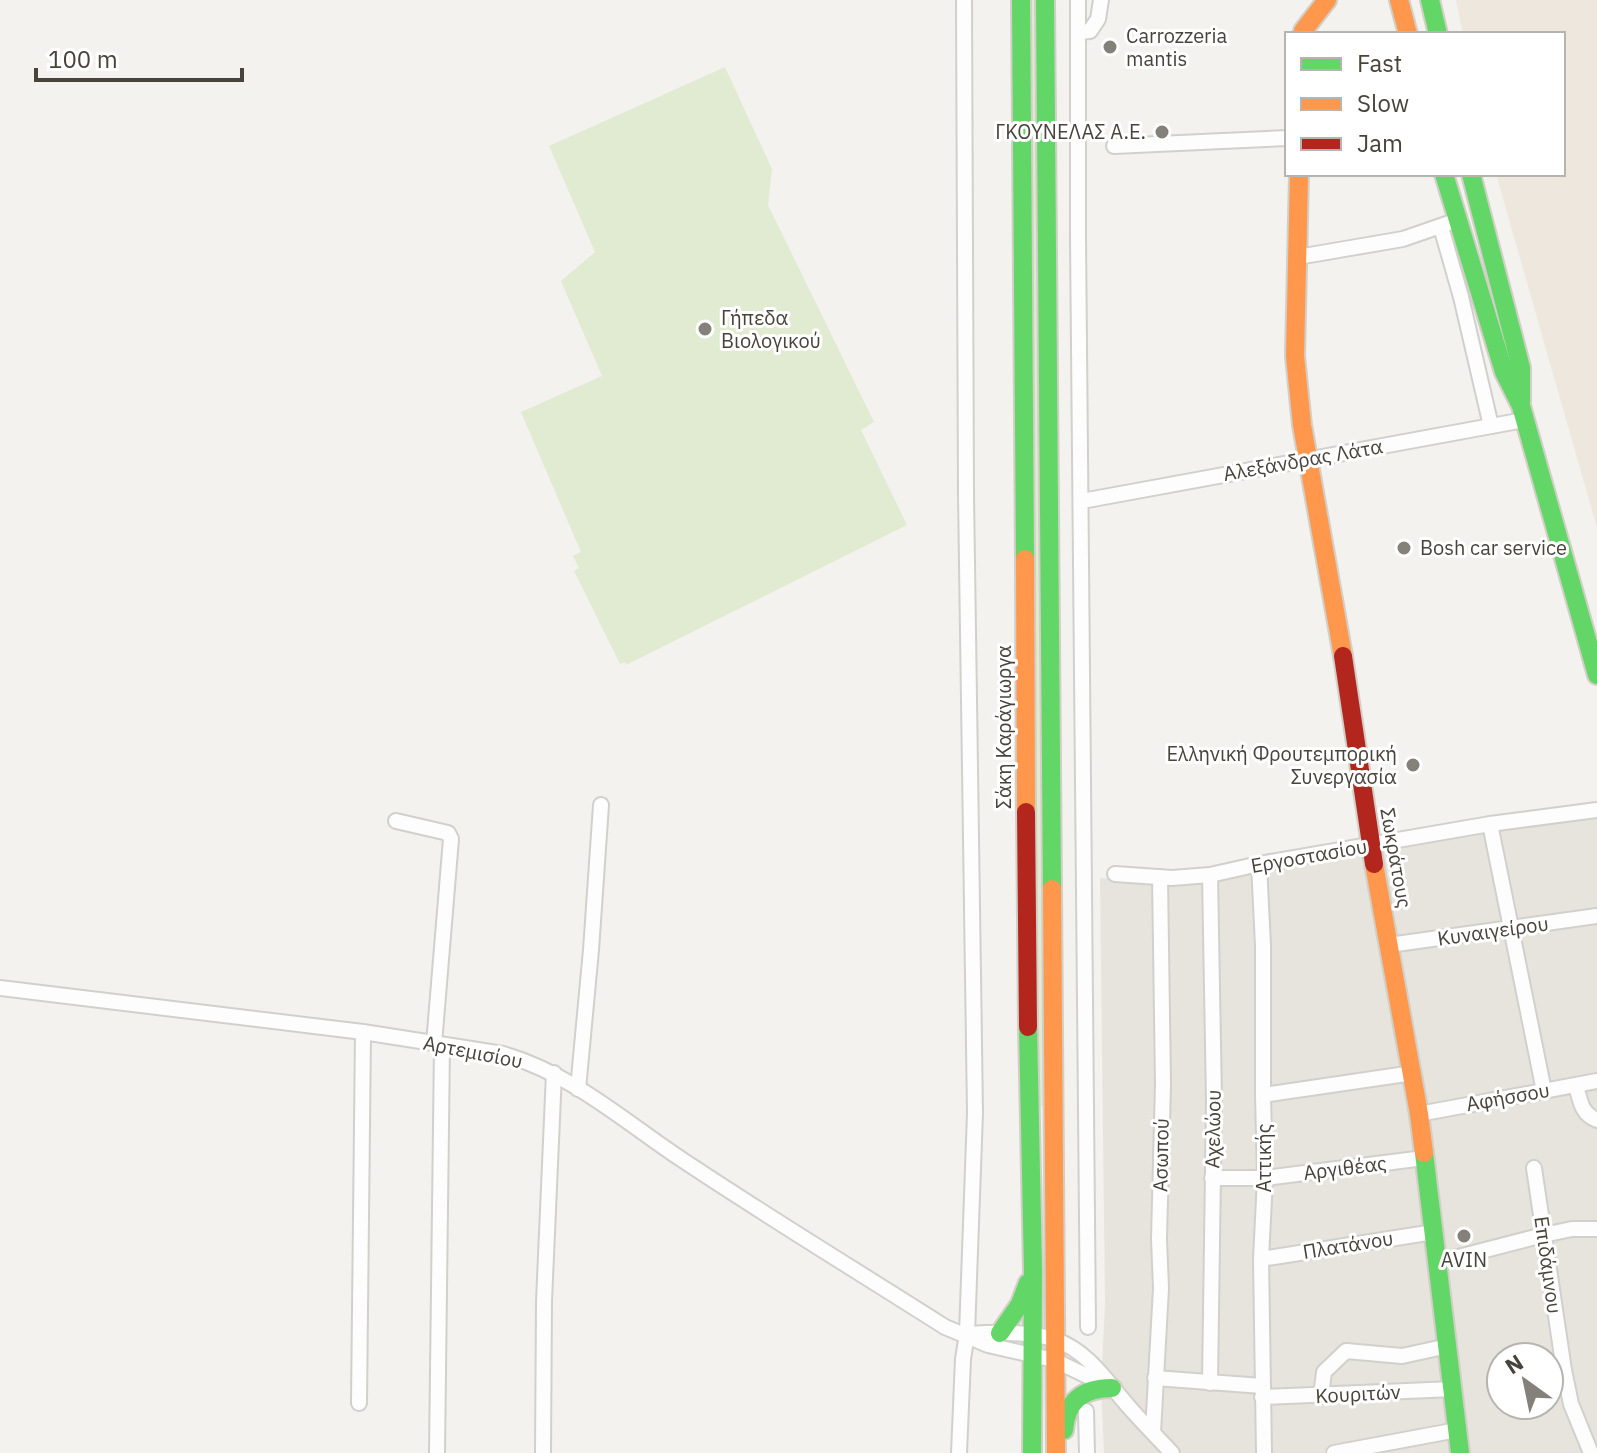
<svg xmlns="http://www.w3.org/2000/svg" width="1597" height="1453" font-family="'IBM Plex Sans',sans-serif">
	<rect width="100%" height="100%" fill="#f3f2ef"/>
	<path fill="#e6e4dd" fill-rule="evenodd" d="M1597,811V1453H1104L1101,1387L1105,1304L1100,878L1170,880ZM1501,1357H1549V1405H1501Z"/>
	<path fill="#ede7dd" d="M1456,0H1597V528L1496,174H1563V34H1463Z"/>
	<g fill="#e0ebd2">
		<path d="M1030,0H1035L1044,1106H1036Z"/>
		<path d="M725,67L772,169L768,205L874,422L861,430L907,525L626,665L625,662L620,664L574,571L579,568L573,556L581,552L521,412L602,376L561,281L595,252L549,146Z"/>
	</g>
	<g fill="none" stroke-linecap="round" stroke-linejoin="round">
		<defs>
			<g id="street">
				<path d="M1078,0V236L1088,1327"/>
				<path d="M1079,32L1090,31L1098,19L1101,0"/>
				<path d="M1114,146L1287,138"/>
				<path d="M1441,227L1461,297L1491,426"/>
				<path d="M1298,257L1403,239L1449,223"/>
				<path d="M1082,501L1524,420"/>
				<path d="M396,821L448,833L451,839L434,1044"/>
				<path d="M1490,824L1544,1091"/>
				<path d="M1259,864L1263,946V1095L1265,1178L1261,1259L1264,1453"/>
				<path d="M1115,874L1172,878L1210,875L1259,864L1490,824L1597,810"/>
				<path d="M1210,875L1214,1101L1210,1383"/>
				<path d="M1389,945L1597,916"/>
				<path d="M0,988L363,1032L503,1054C570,1073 624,1121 681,1159C768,1217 857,1271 945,1327L988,1345L1054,1360L1108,1386"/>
				<path d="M1576,1085C1580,1100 1581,1114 1597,1120"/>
				<path d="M578,1089L591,950L601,805"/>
				<path d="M1263,1095L1413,1073"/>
				<path d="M1419,1114L1597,1081"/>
				<path d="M1534,1168L1564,1370L1571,1404L1591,1453"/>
				<path d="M1212,1178H1265L1424,1158"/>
				<path d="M1261,1259L1434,1232"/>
				<path d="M1439,1262L1543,1235L1572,1229H1597"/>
				<path d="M968,1334C996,1332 1029,1331 1056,1340C1089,1352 1107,1382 1129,1407C1143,1423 1158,1438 1172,1453"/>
				<path d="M1155,1378L1262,1386"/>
				<path d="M1321,1396L1324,1372L1346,1351L1402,1356L1448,1346"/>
				<path d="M1262,1397L1454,1389"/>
				<path d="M359,1403L363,1032"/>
				<path d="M1086,1411L1087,1453"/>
				<path d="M1153,1432L1161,1288L1159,1239L1163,1084L1160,877"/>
				<path d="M437,1453L442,1045"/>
				<path d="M543,1453L544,1301L554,1073"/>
				<path d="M959,1453L963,1359L967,1334L975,1113L966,494L964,0"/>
				<path d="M1334,1453L1457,1430"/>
			</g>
			<g id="fast">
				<path d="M1021,0L1025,559"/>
				<path d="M1045,0L1052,889"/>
				<path d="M1430,0L1438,34"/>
				<path d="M1444,174L1504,372L1521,406L1597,675"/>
				<path d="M1471,174L1521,368V401"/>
				<path d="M1028,1027L1033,1271L1032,1453"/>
				<path d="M1424,1153L1460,1453"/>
				<path d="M1000,1333L1020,1304L1028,1283"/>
				<path d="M1064,1430C1066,1401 1083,1388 1112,1388"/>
			</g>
			<g id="slow">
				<path d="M1399,0L1408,34"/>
				<path d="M1303,31L1327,0"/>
				<path d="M1299,174L1295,356L1302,425L1343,656"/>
				<path d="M1025,559L1026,812"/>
				<path d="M1374,864L1419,1114L1424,1153"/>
				<path d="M1052,889L1056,1453"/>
			</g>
			<g id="jam">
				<path d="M1343,656L1374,864"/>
				<path d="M1026,812L1028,1027"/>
			</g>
		</defs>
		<use href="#street" stroke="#d1d0cc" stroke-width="18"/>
		<use href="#fast" stroke="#d2cfc6" stroke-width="22"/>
		<use href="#slow" stroke="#d2cfc6" stroke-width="22"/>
		<use href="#jam" stroke="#d2cfc6" stroke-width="22"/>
		<use href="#street" stroke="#fdfdfd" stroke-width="14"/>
		<use href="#fast" stroke="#63d668" stroke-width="18"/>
		<use href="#slow" stroke="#ff974d" stroke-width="18"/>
		<use href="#jam" stroke="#b3261e" stroke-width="18"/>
	</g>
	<g fill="#84817a" stroke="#fff" stroke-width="3">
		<circle cx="1110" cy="47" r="8"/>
		<circle cx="1162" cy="132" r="8"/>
		<circle cx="705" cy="329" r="8"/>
		<circle cx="1404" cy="548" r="8"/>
		<circle cx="1413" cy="765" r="8"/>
		<circle cx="1464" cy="1236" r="8"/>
	</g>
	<g text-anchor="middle" stroke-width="6" stroke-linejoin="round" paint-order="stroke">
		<g font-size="20" fill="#49443b" stroke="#fff" text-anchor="start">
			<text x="1126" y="43">Carrozzeria<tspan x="1126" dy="23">mantis</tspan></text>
			<text x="1146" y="139" text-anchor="end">ΓΚΟΥΝΕΛΑΣ Α.Ε.</text>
			<text x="721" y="325">Γήπεδα<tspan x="721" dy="23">Βιολογικού</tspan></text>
			<text x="1420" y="555">Bosh car service</text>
			<text x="1397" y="761" text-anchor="end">Ελληνική Φρουτεμπορική<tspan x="1397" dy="23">Συνεργασία</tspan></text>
			<text x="1464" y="1267" text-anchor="middle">AVIN</text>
		</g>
		<g font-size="20" fill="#49443b" stroke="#fff">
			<text transform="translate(1303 460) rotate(-10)" y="7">Αλεξάνδρας Λάτα</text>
			<text transform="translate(1004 727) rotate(-90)" y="7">Σάκη Καράγιωργα</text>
			<text transform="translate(1309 856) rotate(-10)" y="7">Εργοστασίου</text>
			<text transform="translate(1396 858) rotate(80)" y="7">Σωκράτους</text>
			<text transform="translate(1493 931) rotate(-8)" y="7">Κυναιγείρου</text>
			<text transform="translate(473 1052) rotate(11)" y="7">Αρτεμισίου</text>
			<text transform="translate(1508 1097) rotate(-10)" y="7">Αφήσσου</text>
			<text transform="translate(1213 1129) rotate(-89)" y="7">Αχελώου</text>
			<text transform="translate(1161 1155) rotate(-89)" y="7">Ασωπού</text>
			<text transform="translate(1264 1158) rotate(-90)" y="7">Αττικής</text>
			<text transform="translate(1345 1168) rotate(-7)" y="7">Αργιθέας</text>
			<text transform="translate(1348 1245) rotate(-9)" y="7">Πλατάνου</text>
			<text transform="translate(1548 1265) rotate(82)" y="7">Επιδάμνου</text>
			<text transform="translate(1358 1394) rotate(-3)" y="7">Κουριτών</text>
		</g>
	</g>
	<rect x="1285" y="32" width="280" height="144" fill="#ffffff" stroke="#b6b4b1" stroke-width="2"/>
	<rect x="1301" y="58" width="40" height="12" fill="#63d668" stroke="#b6b4b1" stroke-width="2"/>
	<text x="1357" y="72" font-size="24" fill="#49443b">Fast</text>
	<rect x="1301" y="98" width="40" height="12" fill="#ff974d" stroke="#b6b4b1" stroke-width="2"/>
	<text x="1357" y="112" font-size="24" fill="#49443b">Slow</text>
	<rect x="1301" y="138" width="40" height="12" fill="#b3261e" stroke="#b6b4b1" stroke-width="2"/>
	<text x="1357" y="152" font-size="24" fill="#49443b">Jam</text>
	<g transform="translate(1525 1381) rotate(327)"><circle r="38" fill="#ffffff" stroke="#b6b4b1" stroke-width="2"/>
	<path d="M0-6L14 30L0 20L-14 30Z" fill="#84817a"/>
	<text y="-12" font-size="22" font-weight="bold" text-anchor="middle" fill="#49443b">N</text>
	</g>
	<path d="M36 68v12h206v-12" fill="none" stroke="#49443b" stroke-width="4"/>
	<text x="48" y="68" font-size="24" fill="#49443b" stroke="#ffffff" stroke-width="6" paint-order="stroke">100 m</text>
</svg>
